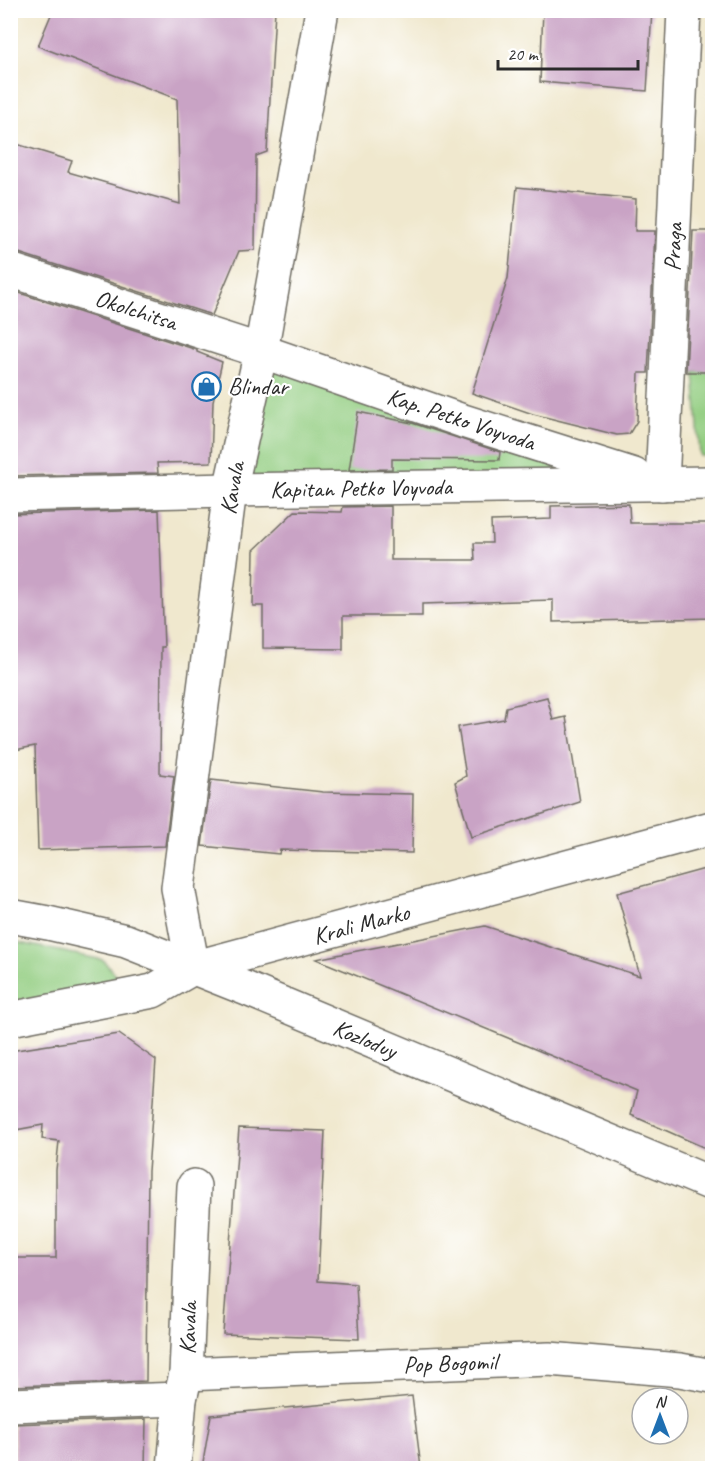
<svg xmlns="http://www.w3.org/2000/svg" width="723" height="1479" font-family="Caveat,sans-serif">
	<rect width="100%" height="100%" fill="#fff"/>
	<filter id="ink" filterUnits="userSpaceOnUse"><feTurbulence type="fractalNoise" baseFrequency=".0167" numOctaves="2"/><feDisplacementMap in="SourceGraphic" scale="12" xChannelSelector="R" yChannelSelector="G"/><feConvolveMatrix kernelMatrix="1 2 1 2 8 2 1 2 1" color-interpolation-filters="sRGB"/></filter>
	<filter id="wash" filterUnits="userSpaceOnUse"><feTurbulence type="fractalNoise" baseFrequency=".008" numOctaves="4" result="noise"/><feDisplacementMap in="SourceGraphic" scale="24" xChannelSelector="R" yChannelSelector="G"/><feGaussianBlur stdDeviation="1.35" result="paint"/><feColorMatrix in="noise" values="0 0 0 0 0 0 0 0 0 0 0 0 0 0 0 0 0 1.4 0 .05"/><feComposite in="paint" operator="in"/></filter>
	<g filter="url(#wash)">
		<rect width="100%" height="100%" fill="#f0e8ce"/>
		<g fill="#93cd81" stroke="#5f7c56" stroke-width="1.5">
			<path d="M261,351L662,484L230,490Z"/>
			<path d="M694,372H712V456H700Z"/>
			<path d="M11,941L103,960L119,979L105,989L11,1007Z"/>
		</g>
		<g id="blocks">
			<g fill="#c9a3c5">
				<path d="M53,10H275L267,152L256,156L255,250L239,251L212,315L16,252H10V142L72,161L68,172L180,204L177,99L38,46Z"/>
				<path d="M543,10H652L647,91L540,82Z"/>
				<path d="M517,187L636,199L635,231H655L648,373H639L637,421L629,434L617,435L533,414L472,393L508,278Z"/>
				<path d="M693,231H712V372H686Z"/>
				<path d="M10,290L197,350V352L222,362L213,401L211,462L157,463L158,473L10,476Z"/>
				<path d="M358,412L412,423L500,452L499,460L392,459V469L349,470Z"/>
				<path d="M629,504L630,523H712V618L553,622V600L422,604V616H343V649L263,648V606H253L254,550L295,511L342,512L343,507L391,506V560H475L474,543H492L491,521L551,519V506Z"/>
				<path d="M159,510L164,647H161L160,774L174,776L165,846L38,850L35,746L10,751V514Z"/>
				<path d="M547,697L553,720L566,717L580,802L471,837L455,782L466,776L458,727L504,719L506,707Z"/>
				<path d="M211,780L323,792L413,794L412,853L280,850L279,854L202,846Z"/>
				<path d="M712,867V1151L631,1115L637,1091L316,959L485,926L640,976L617,893Z"/>
				<path d="M119,1034L156,1060L148,1171L146,1381L13,1386L12,1370H10V1258H56V1170L59,1141L42,1139L43,1125L10,1131V1051Z"/>
				<path d="M239,1128L325,1131L318,1281L356,1284L359,1339L223,1334Z"/>
				<path d="M412,1396L421,1468H202L211,1415Z"/>
				<path d="M146,1419L145,1468H15L14,1424Z"/>
			</g>
		</g>
	</g>
	<g filter="url(#ink)">
		<use href="#blocks" fill-opacity="0" stroke="#706d64" stroke-width="1.5"/>
		<g fill="none" stroke-linecap="round" stroke-linejoin="round">
			<defs>
				<g id="street">
					<path d="M10,270L261,351L463,421L634,475"/>
					<path d="M662,484L684,10"/>
					<path d="M10,495L230,490L712,483"/>
					<path d="M10,916L48,923L126,941L247,989L712,1184"/>
					<path d="M193,968L178,888L230,490L261,351L322,10"/>
					<path d="M10,1019L153,991L193,968L712,828"/>
					<path d="M186,1374L549,1359L680,1370L712,1376"/>
					<path d="M10,1405L180,1399"/>
					<path d="M174,1468L180,1399L186,1374L194,1186"/>
				</g>
			</defs>
			<use href="#street" stroke="#706d64" stroke-width="36"/>
			<use href="#street" stroke="#fff" stroke-width="33"/>
		</g>
	</g>
	<defs>
		<symbol id="shop-ring" viewBox="-11 -11 22 22"><circle r="9.5" fill="#fff" stroke="#1f6fb2" stroke-width="1.5"/><path d="M-5-2.5h2.3a2.7 3.5 0 0 1 5.4 0H5L5.5 6h-11ZM-1.5-2.5h3a1.5 2.3 0 0 0-3 0Z" fill="#1f6fb2"/></symbol>
	</defs>
	<g fill-rule="evenodd">
		<use href="#shop-ring" x="190" y="370" width="33" height="33"/>
	</g>
	<g text-anchor="middle" stroke-width="4.5" stroke-linejoin="round" paint-order="stroke">
		<g font-size="24" fill="#2b2b2b" stroke="#fff">
			<text transform="translate(673 247) rotate(-87)" y="8">Praga</text>
			<text transform="translate(136 310) rotate(18)" y="8">Okolchitsa</text>
			<text transform="translate(461 419) rotate(18)" y="8">Kap. Petko Voyvoda</text>
			<text transform="translate(232 488) rotate(-80)" y="8">Kavala</text>
			<text transform="translate(361 488) rotate(-1)" y="8">Kapitan Petko Voyvoda</text>
			<text transform="translate(361 924) rotate(-15)" y="8">Krali Marko</text>
			<text transform="translate(365 1039) rotate(23)" y="8">Kozloduy</text>
			<text transform="translate(188 1328) rotate(-88)" y="8">Kavala</text>
			<text transform="translate(450 1363) rotate(-2)" y="8">Pop Bogomil</text>
		</g>
		<g font-size="24" fill="#2b2b2b" stroke="#fff" text-anchor="start">
			<text x="228" y="394">Blindar</text>
		</g>
	</g>
	<rect width="723" height="1479" fill="none" stroke="#fff" stroke-width="36"/>
	<g transform="translate(660 1416)"><circle r="28" fill="#ffffff" stroke="#aaaaaa" stroke-width="1.5"/>
	<path d="M0-4.5L10 22L0 15L-10 22Z" fill="#1f6fb2"/>
	<text y="-9" font-size="16" font-weight="bold" text-anchor="middle" fill="#2b2b2b">N</text>
	</g>
	<path d="M498 60v9h140v-9" fill="none" stroke="#2b2b2b" stroke-width="3"/>
	<text x="507" y="60" font-size="18" fill="#2b2b2b" stroke="#ffffff" stroke-width="4.5" paint-order="stroke">20 m</text>
</svg>
